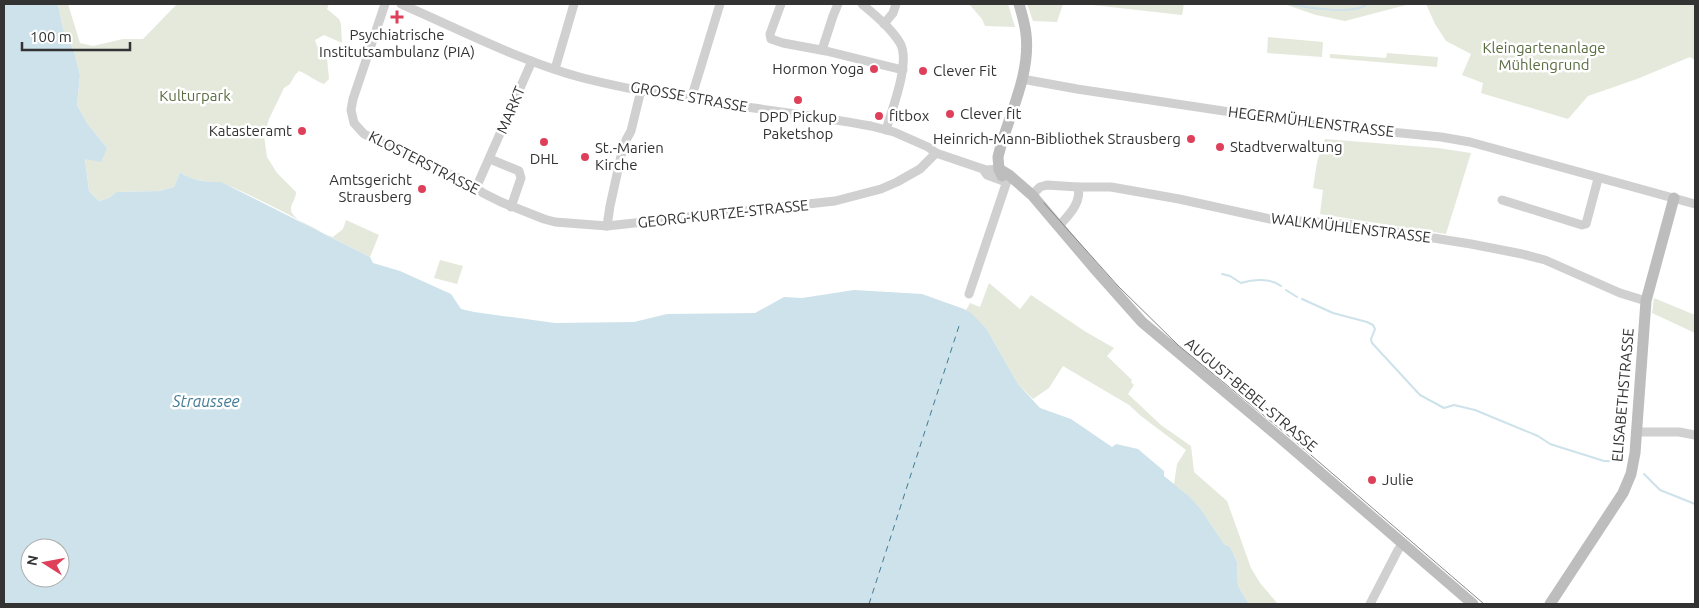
<svg xmlns="http://www.w3.org/2000/svg" width="1699" height="608" font-family="Ubuntu,sans-serif">
	<rect width="100%" height="100%" fill="#fff"/>
	<g fill="#e4e9dc">
		<path d="M58,4H68L80,43L93,46L123,39H143L177,4H329L327,9L339,19L341,24L342,43L324,35L315,40L317,46L329,53L327,58L329,79L324,84C315,81 309,75 299,71L295,75L290,84L284,88L269,119L264,136L267,157L277,173L296,192C296,199 292,202 291,208C289,220 323,233 333,237L343,229L346,220L379,235L370,257C324,234 279,208 232,187C215,180 195,184 180,172L174,187L159,191L116,192L109,198L99,201L89,191L85,158L107,148L87,123L77,105L80,75L74,51L63,29Z"/>
		<path d="M969,4H1008L1015,27L985,26L982,19Z"/>
		<path d="M1027,4H1063L1057,22L1033,21Z"/>
		<path d="M1083,4H1184L1182,15Z"/>
		<path d="M1284,4H1410L1345,21L1316,15Z"/>
		<path d="M1426,4H1695V60L1690,57L1637,79L1588,96L1568,119L1481,93L1483,83L1462,75L1471,54L1446,41L1435,24Z"/>
		<path d="M1268,37L1323,42L1322,57L1267,53Z"/>
		<path d="M1387,53L1438,57L1437,67L1330,58V54L1386,58Z"/>
		<path d="M1325,139L1438,148L1471,153L1446,234L1320,214L1323,190L1313,188L1317,162Z"/>
		<path d="M440,260L463,266L457,284L434,278Z"/>
		<path d="M989,283L1020,309L1031,295L1086,332L1114,348L1107,356L1132,380L1131,382L1134,385L1128,394L1161,425L1191,446L1194,472L1227,501L1251,568L1260,583L1278,604H1249L1238,586L1237,562L1230,547L1224,544L1200,508L1189,496L1174,484L1177,464L1186,450L1141,416L1129,405L1063,366L1049,388L1033,399L1018,384L986,328L966,310L970,303L980,307Z"/>
		<path d="M1654,298L1695,315V333L1652,313Z"/>
	</g>
	<path fill="#cde2ea" fill-rule="evenodd" d="M4,4H58L63,29L74,51L80,75L77,105L87,123L107,148L101,162L85,159L89,191L99,201L109,198L116,192L159,191L174,187L180,172C191,181 207,182 221,182L370,257L373,263L400,271L451,294L461,309L474,312L555,323L634,322L667,314L755,313L784,297L802,298L854,290L922,294L964,309L971,313L986,328L1018,384L1040,408L1071,419L1112,447L1116,444L1138,449L1164,471V476L1189,496L1200,508L1224,544L1230,547L1237,562L1238,586L1249,604H4ZM30,548H60V578H30Z"/>
	<g fill="none" stroke-linecap="round" stroke-linejoin="round">
		<g stroke="#cde2ea" stroke-width="2">
			<path d="M1291,4C1308,8 1355,15 1367,4"/>
			<path d="M1222,274L1230,276L1241,283C1253,279 1271,278 1281,286"/>
			<path d="M1286,290L1297,297"/>
			<path d="M1302,299L1333,313L1367,322L1373,325L1375,329L1371,339L1372,343L1420,395L1444,408L1454,405L1475,410L1538,436L1550,444L1604,461H1622"/>
			<path d="M1644,474L1660,490L1695,504"/>
		</g>
		<path stroke="#437b93" stroke-width="1" stroke-dasharray="6 5" stroke-linecap="butt" d="M869,604L959,326"/>
		<g stroke="#d0d0d0" stroke-width="9">
			<path d="M385,4L353,99L351,110L354,123L364,134L471,184L483,193L501,202L544,219L555,222L607,226L835,201L881,189L897,182L920,169L936,153"/>
			<path d="M401,4C459,29 522,62 583,78C677,102 775,108 871,126L894,132L928,147L936,153L986,170L999,169"/>
			<path d="M781,4L770,34L771,39L783,43L826,51L903,70"/>
			<path d="M862,4C875,15 891,28 900,43C911,62 892,109 886,130"/>
			<path d="M884,24L893,13L896,4"/>
			<path d="M822,50L833,16L838,4"/>
			<path d="M555,69L574,4"/>
			<path d="M1022,79L1077,89L1310,124L1441,137L1470,142L1695,204"/>
			<path d="M691,99L720,4"/>
			<path d="M490,159L519,171L521,178L511,207"/>
			<path d="M983,169L987,175L1006,182"/>
			<path d="M476,188L532,61"/>
			<path d="M1032,195L1040,187L1047,185L1078,187H1111L1179,199L1270,219L1346,224L1471,244L1522,254L1545,260L1620,293L1646,301"/>
			<path d="M1502,200L1582,225L1586,224L1598,179"/>
			<path d="M607,226L610,206L621,156L626,140L631,131L641,90"/>
			<path d="M1059,226C1068,216 1082,203 1078,187"/>
			<path d="M969,294L1009,175"/>
			<path d="M1637,432H1679L1695,435"/>
			<path d="M1370,604L1398,550L1403,543"/>
		</g>
		<g stroke="#bdbdbd" stroke-width="11">
			<path d="M999,169L1009,175L1032,195L1094,268L1142,322L1285,442L1473,604"/>
			<path d="M1002,176L999,169L998,157C1007,118 1031,76 1026,34C1025,24 1022,14 1019,4"/>
			<path d="M1550,604L1623,493L1631,474L1635,453L1646,301L1674,198"/>
		</g>
		<path stroke="#888" stroke-width="1" d="M1044,203L1118,286L1178,345L1290,437L1484,604"/>
	</g>
	<g fill="#de405a" stroke="#fff" stroke-width="2">
		<path d="M394.5 9.5h5v5h5v5h-5v5h-5v-5h-5v-5h5z"/>
		<circle cx="874" cy="69" r="5"/>
		<circle cx="923" cy="71" r="5"/>
		<circle cx="798" cy="100" r="5"/>
		<circle cx="950" cy="114" r="5"/>
		<circle cx="879" cy="116" r="5"/>
		<circle cx="302" cy="131" r="5"/>
		<circle cx="1191" cy="139" r="5"/>
		<circle cx="544" cy="142" r="5"/>
		<circle cx="1220" cy="147" r="5"/>
		<circle cx="585" cy="157" r="5"/>
		<circle cx="422" cy="189" r="5"/>
		<circle cx="1372" cy="480" r="5"/>
	</g>
	<g text-anchor="middle" stroke-width="5" stroke-linejoin="round" paint-order="stroke">
		<g font-size="15" fill="#333" stroke="#fff" text-anchor="start">
			<text x="397" y="40" text-anchor="middle">Psychiatrische<tspan x="397" dy="17">Institutsambulanz (PIA)</tspan></text>
			<text x="864" y="74" text-anchor="end">Hormon Yoga</text>
			<text x="933" y="76">Clever Fit</text>
			<text x="960" y="119">Clever fit</text>
			<text x="889" y="121">fitbox</text>
			<text x="798" y="122" text-anchor="middle">DPD Pickup<tspan x="798" dy="17">Paketshop</tspan></text>
			<text x="292" y="136" text-anchor="end">Katasteramt</text>
			<text x="1181" y="144" text-anchor="end">Heinrich-Mann-Bibliothek Strausberg</text>
			<text x="1230" y="152">Stadtverwaltung</text>
			<text x="595" y="153">St.-Marien<tspan x="595" dy="17">Kirche</tspan></text>
			<text x="544" y="164" text-anchor="middle">DHL</text>
			<text x="412" y="185" text-anchor="end">Amtsgericht<tspan x="412" dy="17">Strausberg</tspan></text>
			<text x="1382" y="485">Julie</text>
		</g>
		<g font-size="15" fill="#5a6d41" stroke="#fff">
			<text x="1544" y="53">Kleingartenanlage<tspan x="1544" dy="17">Mühlengrund</tspan></text>
			<text x="195" y="101">Kulturpark</text>
		</g>
		<g font-size="15" fill="#333" stroke="#fff">
			<text transform="translate(689 97) rotate(10)" y="5">GROSSE STRASSE</text>
			<text transform="translate(511 110) rotate(-67)" y="5">MARKT</text>
			<text transform="translate(1311 122) rotate(7)" y="5">HEGERMÜHLENSTRASSE</text>
			<text transform="translate(424 163) rotate(27)" y="5">KLOSTERSTRASSE</text>
			<text transform="translate(723 214) rotate(-6)" y="5">GEORG-KURTZE-STRASSE</text>
			<text transform="translate(1351 228) rotate(7)" y="5">WALKMÜHLENSTRASSE</text>
			<text transform="translate(1251 395) rotate(40)" y="5">AUGUST-BEBEL-STRASSE</text>
			<text transform="translate(1623 395) rotate(-85)" y="5">ELISABETHSTRASSE</text>
		</g>
		<g font-size="16" font-style="italic" fill="#437b93" stroke="#fff">
			<text x="206" y="407">Straussee</text>
		</g>
	</g>
	<rect width="1699" height="608" fill="none" stroke="#333333" stroke-width="10"/>
	<g transform="translate(45 563) rotate(281)"><circle r="24" fill="#ffffff" stroke="#adadad"/>
	<path d="M0-4L9 19L0 12L-9 19Z" fill="#de405a"/>
	<text y="-8" font-size="14" font-weight="bold" text-anchor="middle" fill="#333333">N</text>
	</g>
	<path d="M22 42v8h108v-8" fill="none" stroke="#333333" stroke-width="2.5"/>
	<text x="30" y="42" font-size="15" fill="#333333" stroke="#ffffff" stroke-width="4" paint-order="stroke">100 m</text>
</svg>
